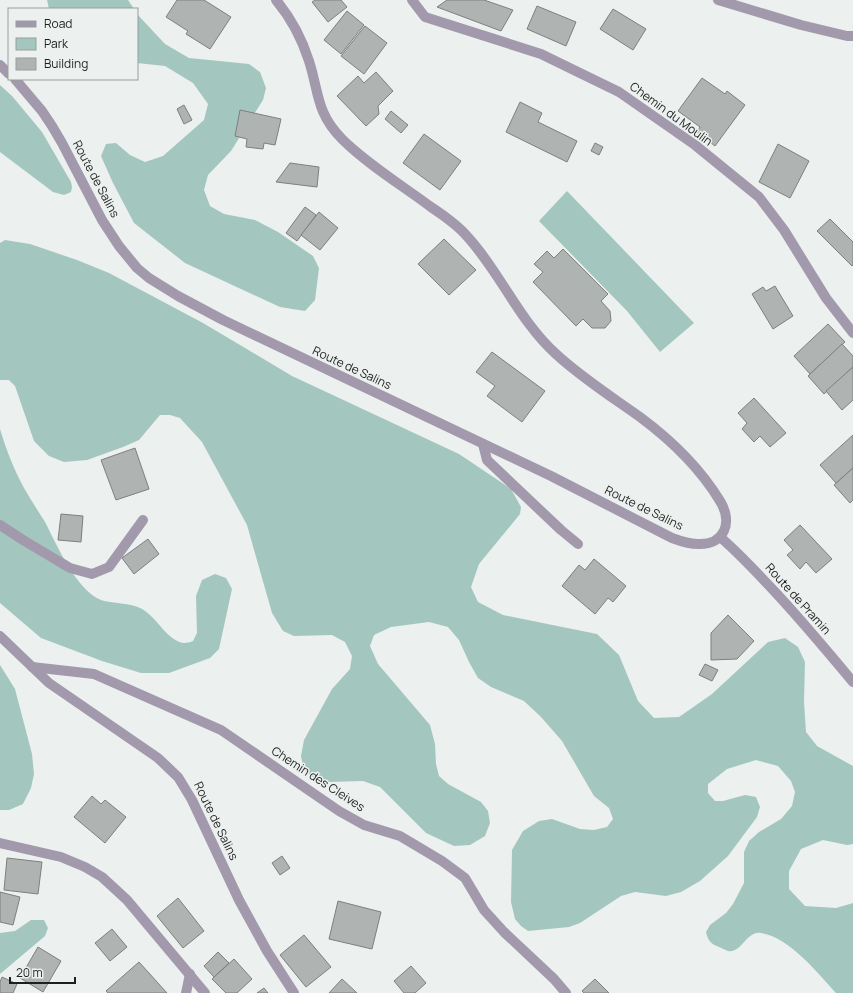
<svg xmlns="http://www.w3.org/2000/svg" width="853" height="993" font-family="Manrope,sans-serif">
	<rect width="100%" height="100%" fill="#ecf0ef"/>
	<g fill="#a3c7be">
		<path d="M47,0H128L134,9H49Z"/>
		<path d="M137,14L165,44L189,58L249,64L260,72L266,88L263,100L231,151L208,175L204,190L210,206L224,214L255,220L278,232L313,256L319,268L315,300L305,311L280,307L185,263L134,223L113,183L101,156L106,144L116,143L130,155L145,162L163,156L204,120L208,104L193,83L165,66L137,63Z"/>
		<path d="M0,85L12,96L42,132L71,182L72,187L71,192L64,195L53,192L0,152Z"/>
		<path d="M567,191L694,323L660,352L627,311L539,221Z"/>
		<path d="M5,240L30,244L77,260L109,273L203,323L292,376L459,454L511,489L521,507L520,514L479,564L471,587L478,602L503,615L597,634L619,655L638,701L654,718L679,717L712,694L768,642L785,638L798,647L805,662L804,702L806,732L817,746L853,766V844L847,845L823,840L801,849L789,871V889L805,906L836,908L853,903V993H836C818,973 789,937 761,933C747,930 741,954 728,951C725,950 722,948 719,947C711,944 708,941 706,932L710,925L726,913L733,904L744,883V852L749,841L759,832L781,819L792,806L795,792L791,781L778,766L756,760L727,769L708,784V793L715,801H723L745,795L756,797L760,807L757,817L728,856L700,881L681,892L666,896L635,892L621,896L580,923L569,927L528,931L521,926L515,919L511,902L512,850L523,831L539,821L552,819L580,829L594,830L607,827L613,819L609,808L594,796L562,741L541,717L524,701L491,687L478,678L469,662L459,640L448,627L429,622L391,627L374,635L370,646L378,664L430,725L435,744L436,764L439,776L448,784L481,802L488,811L490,823L485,836L470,845L454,846L426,833L380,787L363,781L328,782L317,780L304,771L301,756L304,740L332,689L350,669L352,656L345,642L332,635L294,636L283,631L272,613L247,525L202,442L180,418L170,415H160L139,440L123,447L87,460L64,462L49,456L34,441L15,386L9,380H0V243Z"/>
		<path d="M0,429C6,449 14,470 24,488C31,500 38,511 45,522C57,545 76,590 101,600C112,604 130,602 142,609C157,617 167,641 184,643C186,643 191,642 193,641L197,633L196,596L202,580L215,574L226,578L232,589L219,649L210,658L169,673H141L102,661L41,638L0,603Z"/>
		<path d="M0,665L15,689L32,754L34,774L31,788L23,804L9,810H0Z"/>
		<path d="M31,920H44L48,928L45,936L0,974V933L15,931Z"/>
	</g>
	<g fill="#afb3b2" stroke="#7d807f">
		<path d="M177,0H204L231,17L210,49L186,34L188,31L166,17Z"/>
		<path d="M315,0H341L347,7L328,22L312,2Z"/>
		<path d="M447,0H484L513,10L501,31L437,7Z"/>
		<path d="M537,6L576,22L566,46L527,29Z"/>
		<path d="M613,9L646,29L633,50L600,29Z"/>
		<path d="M347,11L364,25L341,54L324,40Z"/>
		<path d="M365,26L387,43L364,74L341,56Z"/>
		<path d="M376,72L393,91L378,106L379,114L366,126L337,96L358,76L364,83Z"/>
		<path d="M702,78L725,94L727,91L745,105L715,146L697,132L700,127L678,111Z"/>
		<path d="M520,102L542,113L538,122L577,141L567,162L506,132Z"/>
		<path d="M184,105L192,120L184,124L177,109Z"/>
		<path d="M240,110L281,119L275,145L264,143L263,149L246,147L247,139L235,136Z"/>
		<path d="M391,111L408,125L401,133L385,119Z"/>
		<path d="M424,134L461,161L440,190L403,163Z"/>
		<path d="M595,143L603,147L599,155L591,151Z"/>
		<path d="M778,144L809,161L790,198L759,182Z"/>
		<path d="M290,163L319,167L317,187L276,182Z"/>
		<path d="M305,207L316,215L297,241L286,233Z"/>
		<path d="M319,212L338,228L320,250L301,235Z"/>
		<path d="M830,219L853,242V265L852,266L817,231Z"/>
		<path d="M444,239L476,270L449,295L418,264Z"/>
		<path d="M563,249L608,294L601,301L610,311L611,321L605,328H592L583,319L576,326L533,282L543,272L534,264L547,251L554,258Z"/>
		<path d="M775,286L793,316L773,329L752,294L763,287L766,291Z"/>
		<path d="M828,324L845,342L810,374L794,356Z"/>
		<path d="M842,344L853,356V367L824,394L808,376Z"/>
		<path d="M492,352L545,391L522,422L487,396L495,386L476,372Z"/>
		<path d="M853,367V400L842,410L826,391Z"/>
		<path d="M754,398L786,433L770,447L760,436L754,442L742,429L747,423L738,413Z"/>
		<path d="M853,435V468L836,483L820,465Z"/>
		<path d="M135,448L149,489L116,500L101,460Z"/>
		<path d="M853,468V500L850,503L834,485Z"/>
		<path d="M61,514L83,516L81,542L58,540Z"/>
		<path d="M800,525L832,559L816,573L806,562L800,569L787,555L793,550L784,540Z"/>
		<path d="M148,539L159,554L134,574L122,558Z"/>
		<path d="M594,559L626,586L613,602L608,598L595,614L562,586L579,565L585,570Z"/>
		<path d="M728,615L754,641L737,659L711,660V633Z"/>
		<path d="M705,664L718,670L712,681L699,675Z"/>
		<path d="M92,796L101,804L105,800L126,817L105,843L74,817Z"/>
		<path d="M282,856L290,868L280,875L272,863Z"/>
		<path d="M7,858L42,862L38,894L4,890Z"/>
		<path d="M0,892L20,897L13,925L0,922Z"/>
		<path d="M178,898L204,931L183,948L157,916Z"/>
		<path d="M338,901L381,912L372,949L329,939Z"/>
		<path d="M112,929L127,947L110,961L95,943Z"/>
		<path d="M304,935L331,967L306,987L280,955Z"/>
		<path d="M38,947L61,961L43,992L20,978Z"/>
		<path d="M218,952L229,963L214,977L204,966Z"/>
		<path d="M234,959L252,979L237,993H226L212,979Z"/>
		<path d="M139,962L167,993H108L106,991Z"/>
		<path d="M411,966L426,983L415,993H404L394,981Z"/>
		<path d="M2,977L17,984L13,993H0V982Z"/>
		<path d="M342,979L357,993H329Z"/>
		<path d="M595,979L609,993H584L582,991Z"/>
		<path d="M264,988L268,993H257Z"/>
	</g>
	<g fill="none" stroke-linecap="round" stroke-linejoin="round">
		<g stroke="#a399ac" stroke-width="10">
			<path d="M412,0L425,17L541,54L619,92L695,145L759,197L784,230L826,298L853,333"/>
			<path d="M718,0L801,25L847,36H853"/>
			<path d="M483,444L487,460L561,530L578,544"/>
			<path d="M0,525L23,540L70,568L92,574L109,567L143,520"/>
			<path d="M32,667L94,674L221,730L339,811L364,825L400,836L442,861L465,878L484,910L504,932L554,979L566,993"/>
			<path d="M186,993L190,974"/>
		</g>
		<path stroke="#a399ac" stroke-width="10" d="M720,537C740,554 758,574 776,593C803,622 828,652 853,682"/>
		<g stroke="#a399ac" stroke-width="10">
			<path d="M0,65L9,74"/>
			<path d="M15,79L42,111L52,126L62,143L102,220L119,246L137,268L149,278L178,296L223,320L551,476L672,538C680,541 689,544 698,544C725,545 733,522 720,501C700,468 671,440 640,417C612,397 582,378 556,354C519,321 499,270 465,234C455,223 443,215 431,207C403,186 367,164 342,139C316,113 319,92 309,61C302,39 291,18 276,0"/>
			<path d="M0,636L49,683L158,758L178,777L192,800L239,900L267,951L294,993"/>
			<path d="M0,843L61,857L85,867L102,877L127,900L205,993"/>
		</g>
	</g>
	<g text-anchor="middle" stroke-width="3" stroke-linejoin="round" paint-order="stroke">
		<g font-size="12" fill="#1e201f" stroke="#ecf0ef">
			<text transform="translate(671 114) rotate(36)" y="4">Chemin du Moulin</text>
			<text transform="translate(96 179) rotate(62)" y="4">Route de Salins</text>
			<text transform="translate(352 368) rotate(25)" y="4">Route de Salins</text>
			<text transform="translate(644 508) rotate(26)" y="4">Route de Salins</text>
			<text transform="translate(798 599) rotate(48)" y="4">Route de Pramin</text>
			<text transform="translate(318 779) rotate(33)" y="4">Chemin des Cleives</text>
			<text transform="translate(216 821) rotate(64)" y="4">Route de Salins</text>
		</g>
	</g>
	<rect x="8" y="8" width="130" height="72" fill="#ecf0ef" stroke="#9a9d9c"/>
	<rect x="16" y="21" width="20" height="6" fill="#a399ac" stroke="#9a9d9c"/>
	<text x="44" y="28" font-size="12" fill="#1e201f">Road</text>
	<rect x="16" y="38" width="20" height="12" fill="#a3c7be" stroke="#9a9d9c"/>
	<text x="44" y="48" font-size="12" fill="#1e201f">Park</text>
	<rect x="16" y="58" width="20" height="12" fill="#afb3b2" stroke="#9a9d9c"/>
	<text x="44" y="68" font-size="12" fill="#1e201f">Building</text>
	<path d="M10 977v6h65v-6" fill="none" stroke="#1e201f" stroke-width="2"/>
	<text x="16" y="977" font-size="12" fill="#1e201f" stroke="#ecf0ef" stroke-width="3" paint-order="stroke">20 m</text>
</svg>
